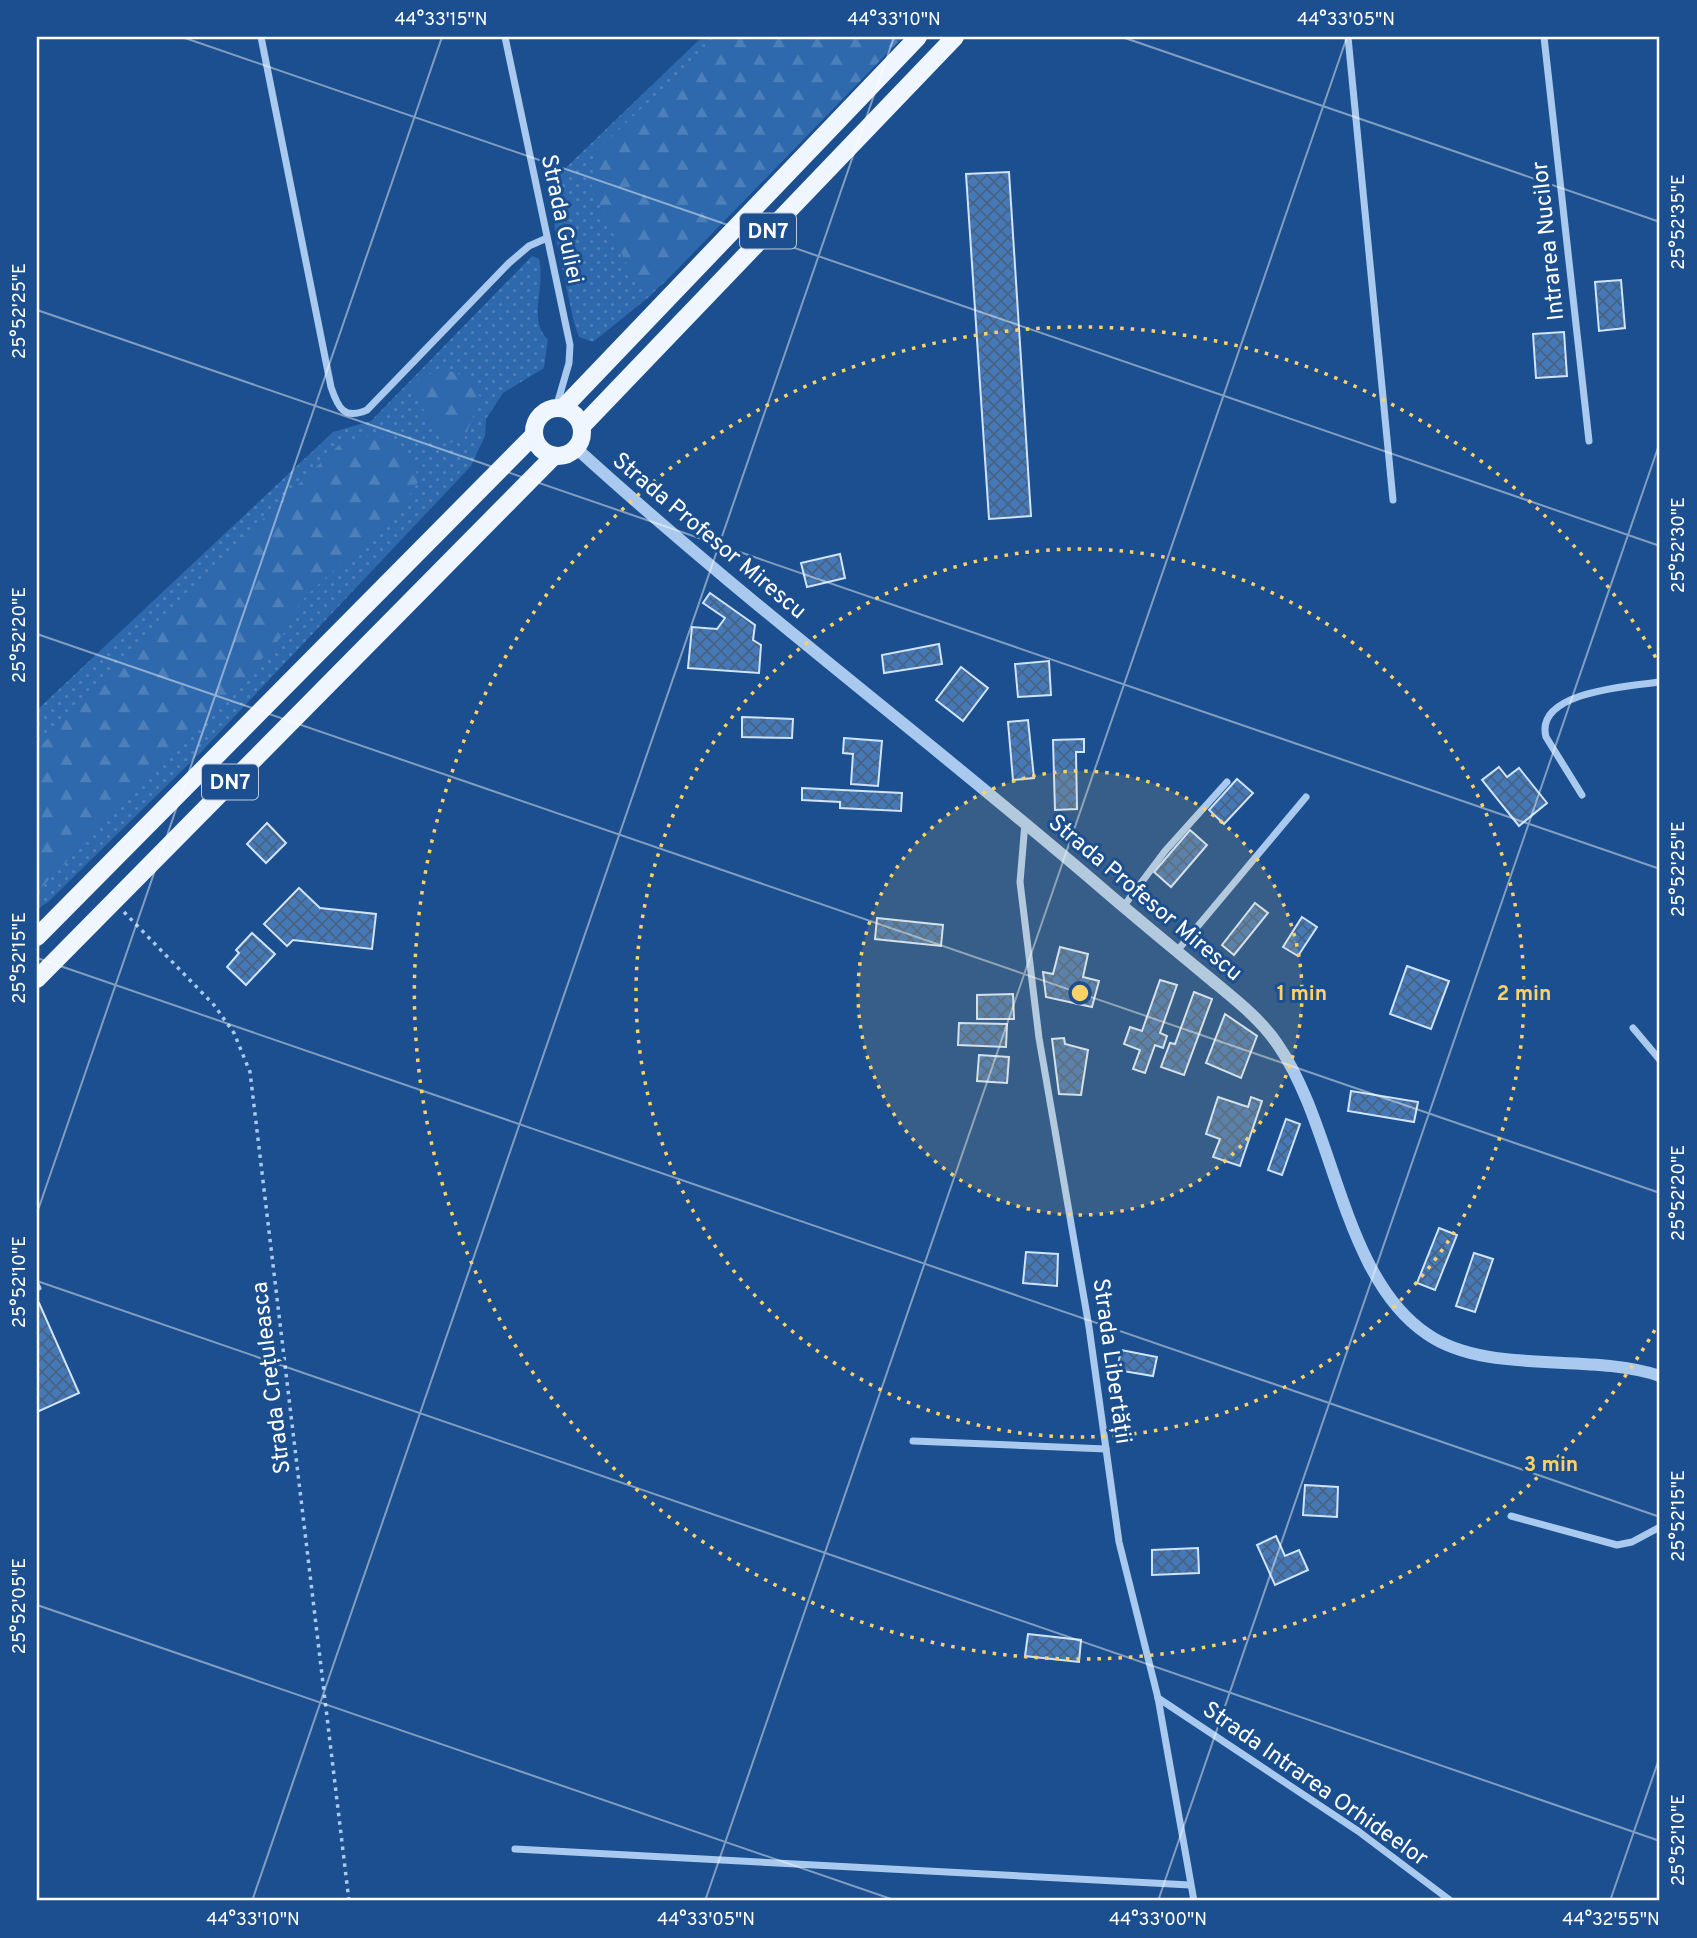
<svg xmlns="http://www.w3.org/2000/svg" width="1697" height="1938" font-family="Overpass,sans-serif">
	<defs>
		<pattern id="grass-dots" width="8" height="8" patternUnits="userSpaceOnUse" patternTransform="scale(1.75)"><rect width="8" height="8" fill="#2e69ad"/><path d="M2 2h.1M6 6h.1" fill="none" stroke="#4d80b9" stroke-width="1.8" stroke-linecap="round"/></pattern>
		<pattern id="forest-firs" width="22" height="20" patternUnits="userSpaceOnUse" patternTransform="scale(1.75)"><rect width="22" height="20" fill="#2e69ad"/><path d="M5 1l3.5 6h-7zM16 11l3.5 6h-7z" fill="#4d80b9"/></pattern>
		<pattern id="building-cross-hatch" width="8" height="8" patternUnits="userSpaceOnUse" patternTransform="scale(1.75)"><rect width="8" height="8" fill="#4478b7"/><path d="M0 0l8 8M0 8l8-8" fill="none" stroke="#486282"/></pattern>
	</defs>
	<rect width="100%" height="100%" fill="#1b4f8f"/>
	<g fill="url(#grass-dots)">
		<path d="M702,37H901L650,296L593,342L579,337L574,323L556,238L550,183Z"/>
		<path d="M532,256L539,259C546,287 527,321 548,339L544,368L503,393L486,419L485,436L471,466L201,752L47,903L37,909V710L333,432L371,421Z"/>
	</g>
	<g fill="url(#forest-firs)">
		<path d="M718,37H903L664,283L651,292L634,281L591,184L595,152Z"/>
		<path d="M440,370C462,372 469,378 480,397L464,440L449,443L413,396L418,379Z"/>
		<path d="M381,436L401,452L415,469L419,480L400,510L307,595L293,613L287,630L225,701L37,892V750L171,608L341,443L361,437Z"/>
	</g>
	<g fill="url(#building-cross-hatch)" stroke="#cfe3fa" stroke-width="2">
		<path d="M1009,172L1031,516L989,519L966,174Z"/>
		<path d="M1621,280L1625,328L1599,331L1595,282Z"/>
		<path d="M1564,332L1567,376L1536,378L1533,334Z"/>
		<path d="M840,554L845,578L807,587L801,563Z"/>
		<path d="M710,593L755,625L753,640L761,645L759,673L688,668L692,627L717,629L725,618L703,603Z"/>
		<path d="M939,644L942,664L884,673L882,655Z"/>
		<path d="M1049,661L1051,695L1018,697L1015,664Z"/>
		<path d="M961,667L988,688L963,721L936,700Z"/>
		<path d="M742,717L793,719L792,738L742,737Z"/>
		<path d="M1028,720L1034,778L1013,780L1008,722Z"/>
		<path d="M844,738L882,741L878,786L851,784L853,754L843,753Z"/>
		<path d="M1084,739V752H1076L1077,809L1055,810L1053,740Z"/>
		<path d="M1499,767L1507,777L1519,768L1547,803L1519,826L1482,780Z"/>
		<path d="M1237,779L1253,793L1224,824L1209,810Z"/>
		<path d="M802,788L902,793L901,811L840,808V802L802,800Z"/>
		<path d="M267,823L286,843L266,863L247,844Z"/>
		<path d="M1190,830L1207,845L1171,887L1154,872Z"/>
		<path d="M299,888L320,908L376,914L372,949L293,940L287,946L264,924Z"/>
		<path d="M1255,903L1268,913L1234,955L1222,945Z"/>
		<path d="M1302,917L1317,927L1298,956L1283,947Z"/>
		<path d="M877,918L943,925L941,946L875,939Z"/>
		<path d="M252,933L275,954L246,985L227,967L239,953L236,950Z"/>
		<path d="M1060,947L1088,954L1083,977L1099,981L1092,1007L1046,997L1043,972L1053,974Z"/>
		<path d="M1407,966L1449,981L1431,1029L1390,1014Z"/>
		<path d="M1160,980L1177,985L1160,1033L1167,1036L1163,1048L1155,1045L1145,1073L1133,1069L1140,1050L1124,1044L1130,1027L1142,1031Z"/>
		<path d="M1194,992L1212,999L1184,1075L1161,1067L1170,1043L1175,1044Z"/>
		<path d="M1013,994L1014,1019H977V995Z"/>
		<path d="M1225,1014L1257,1036L1241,1078L1206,1063Z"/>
		<path d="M959,1023L1007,1024L1006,1047L958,1045Z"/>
		<path d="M1064,1038L1065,1044L1088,1050L1081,1095L1059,1094L1052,1039Z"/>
		<path d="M979,1055L1009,1057L1007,1083L977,1081Z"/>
		<path d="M1351,1091L1418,1102L1414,1122L1348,1111Z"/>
		<path d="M1218,1097L1248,1107L1251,1097L1262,1101L1240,1166L1213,1157L1220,1139L1206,1134Z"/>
		<path d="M1286,1119L1300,1124L1282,1175L1268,1170Z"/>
		<path d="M1439,1228L1457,1235L1435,1290L1417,1283Z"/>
		<path d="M1026,1252L1058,1254L1057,1286L1023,1283Z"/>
		<path d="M1474,1253L1493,1259L1475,1312L1456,1306Z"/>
		<path d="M39,1303L79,1393L37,1412V1304Z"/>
		<path d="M1121,1350L1157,1357L1153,1376L1117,1370Z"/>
		<path d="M1305,1485L1338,1487L1337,1517L1303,1515Z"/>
		<path d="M1276,1536L1285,1556L1299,1550L1308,1570L1275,1585L1257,1545Z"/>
		<path d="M1198,1548L1199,1573L1152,1575V1550Z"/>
		<path d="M1028,1634L1081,1640L1079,1662L1025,1656Z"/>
	</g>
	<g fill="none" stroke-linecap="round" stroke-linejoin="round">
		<path stroke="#a9c9ee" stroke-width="3.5" stroke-dasharray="3.5 5" stroke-linecap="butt" d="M124,912L214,1005L234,1033L250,1072L349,1901"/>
		<path stroke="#a9c9ee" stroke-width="5" d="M37,1284L39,1288"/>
		<g stroke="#a9c9ee" stroke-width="7">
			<path d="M261,37L331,387C338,408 344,420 367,410L509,263L529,246L547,238"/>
			<path d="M505,37L570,345L569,363L556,408"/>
			<path d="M1348,37L1393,500"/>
			<path d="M1544,37L1589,441"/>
			<path d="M1582,795L1546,737C1534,691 1631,686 1660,682"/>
			<path d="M1025,823L1020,882L1039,1038L1089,1327L1119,1542L1158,1698L1194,1901"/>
			<path d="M1123,907L1165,851L1227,782"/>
			<path d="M1177,951L1306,797"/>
			<path d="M1633,1028L1660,1060"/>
			<path d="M913,1441L1106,1449"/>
			<path d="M1511,1516L1617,1545L1632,1542L1660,1527"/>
			<path d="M1158,1698L1358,1831L1451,1901"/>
			<path d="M515,1849L1190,1885"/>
		</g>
		<path stroke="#a9c9ee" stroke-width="12" d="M576,448C746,603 931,741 1105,891C1139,920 1174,949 1208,977C1233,998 1260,1018 1278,1045C1335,1127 1342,1277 1427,1334C1487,1376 1589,1352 1660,1376"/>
		<g stroke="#f0f6ff" stroke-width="18">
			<path d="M563,408L918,37"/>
			<circle cx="558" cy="432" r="24"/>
			<path d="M582,426L955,37"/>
			<path d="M37,937L534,435"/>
			<path d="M37,979L554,456"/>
		</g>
	</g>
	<path fill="none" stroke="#fff" stroke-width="2" stroke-opacity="0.45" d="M182,37L1660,546M1122,37L1660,222M37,310L1660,869M37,634L1660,1193M37,958L1660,1517M37,1213L442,37M37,1281L1660,1841M37,1605L897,1901M252,1901L894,37M705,1901L1347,37M1158,1901L1660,442M1610,1901L1660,1756"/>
	<circle cx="1080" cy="993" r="222" fill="#ffd166" fill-opacity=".12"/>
	<g fill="none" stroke="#ffd166" stroke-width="3.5" stroke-dasharray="3.5 7">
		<circle cx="1080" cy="993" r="222"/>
		<circle cx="1080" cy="993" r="444"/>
		<path d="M1660 1321A666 666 0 1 1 1660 665"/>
	</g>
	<g text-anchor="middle" stroke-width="6" stroke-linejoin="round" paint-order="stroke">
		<g fill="#1b4f8f" stroke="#bbcadd" stroke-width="2">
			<rect x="740" y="213.5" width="56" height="35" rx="5"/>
			<rect x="202" y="764.5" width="56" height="35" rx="5"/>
		</g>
		<g font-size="21" font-weight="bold" fill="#fff">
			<text x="768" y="238">DN7</text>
			<text x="230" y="789">DN7</text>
		</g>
		<g font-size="23" fill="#fff" stroke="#1b4f8f">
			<text transform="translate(563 219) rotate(78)" y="8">Strada Guliei</text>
			<text transform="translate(1547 241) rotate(-96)" y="8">Intrarea Nucilor</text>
			<text transform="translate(710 535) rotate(40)" y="8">Strada Profesor Mirescu</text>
			<text transform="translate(1146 897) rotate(40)" y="8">Strada Profesor Mirescu</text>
			<text transform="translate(1113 1361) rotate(82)" y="8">Strada Libertății</text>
			<text transform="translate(270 1378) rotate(-97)" y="8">Strada Crețuleasca</text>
			<text transform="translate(1316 1783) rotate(35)" y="8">Strada Intrarea Orhideelor</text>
		</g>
	</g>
	<circle cx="1080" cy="993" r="10" fill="#ffd166" stroke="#1b4f8f" stroke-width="3.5"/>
	<g font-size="21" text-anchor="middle" font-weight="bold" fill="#ffd166" stroke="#1b4f8f" stroke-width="6" stroke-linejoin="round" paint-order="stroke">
		<text x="1302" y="1000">1 min</text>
		<text x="1524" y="1000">2 min</text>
		<text x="1551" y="1471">3 min</text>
	</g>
	<rect width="1697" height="1938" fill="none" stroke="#1b4f8f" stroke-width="77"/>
	<rect x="38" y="38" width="1620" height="1861" fill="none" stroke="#fff" stroke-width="2.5"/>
	<g font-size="18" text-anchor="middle" fill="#fff">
		<text x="441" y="25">44°33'15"N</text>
		<text x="894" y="25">44°33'10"N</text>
		<text x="1346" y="25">44°33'05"N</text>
		<text transform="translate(1678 222) rotate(-90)" y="6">25°52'35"E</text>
		<text transform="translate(19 311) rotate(-90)" y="6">25°52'25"E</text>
		<text transform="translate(1678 545) rotate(-90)" y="6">25°52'30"E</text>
		<text transform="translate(19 635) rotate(-90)" y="6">25°52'20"E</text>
		<text transform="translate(1678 869) rotate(-90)" y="6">25°52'25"E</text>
		<text transform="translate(19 958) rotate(-90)" y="6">25°52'15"E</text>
		<text transform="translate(1678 1193) rotate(-90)" y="6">25°52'20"E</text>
		<text transform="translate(19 1282) rotate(-90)" y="6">25°52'10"E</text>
		<text transform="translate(1678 1516) rotate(-90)" y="6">25°52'15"E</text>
		<text transform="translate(19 1606) rotate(-90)" y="6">25°52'05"E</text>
		<text transform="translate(1678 1840) rotate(-90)" y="6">25°52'10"E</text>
		<text x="253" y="1925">44°33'10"N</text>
		<text x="706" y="1925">44°33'05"N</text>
		<text x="1158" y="1925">44°33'00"N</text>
		<text x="1611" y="1925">44°32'55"N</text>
	</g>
</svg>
